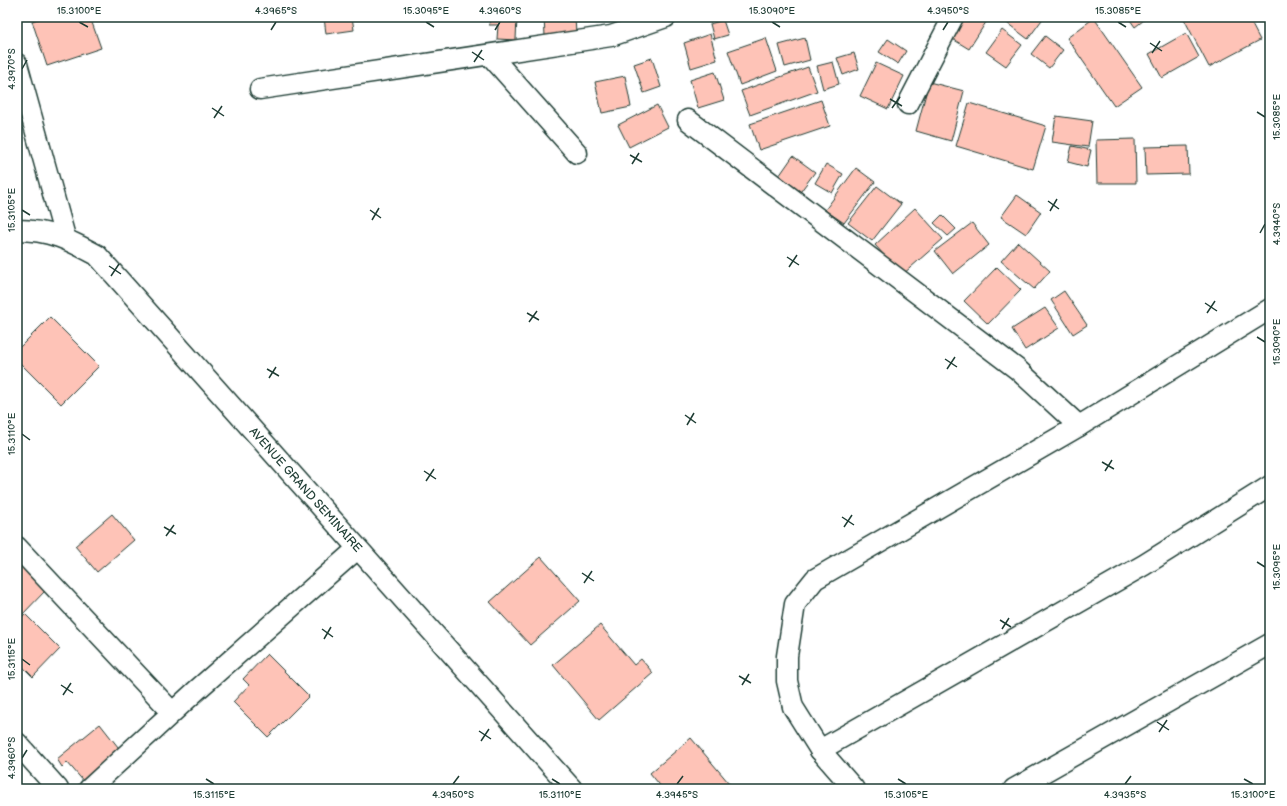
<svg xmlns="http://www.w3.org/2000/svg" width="1287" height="806" font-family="'Balsamiq Sans',sans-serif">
	<rect width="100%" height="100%" fill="#fff"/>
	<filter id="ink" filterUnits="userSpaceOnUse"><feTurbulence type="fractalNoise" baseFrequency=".025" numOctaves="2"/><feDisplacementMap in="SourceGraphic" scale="8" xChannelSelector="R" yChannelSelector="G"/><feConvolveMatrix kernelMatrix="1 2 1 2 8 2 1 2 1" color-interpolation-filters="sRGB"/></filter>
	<g filter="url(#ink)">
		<g fill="#fec3b7" stroke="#1f3d34">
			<path d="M44,17H90L101,48L47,66L32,21Z"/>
			<path d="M324,17H352L354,30L326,34Z"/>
			<path d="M459,17H485V20L459,18Z"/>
			<path d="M490,17H517L516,40L497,39L498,25H489Z"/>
			<path d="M544,17H575L576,34L545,36Z"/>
			<path d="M963,17H985L988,19L969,49L951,38Z"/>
			<path d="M999,17H1044L1028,39Z"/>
			<path d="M1128,17H1148L1135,27Z"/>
			<path d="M1183,17H1248L1260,40L1209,67Z"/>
			<path d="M1094,18L1142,87L1114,106L1067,38Z"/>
			<path d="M723,20L728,35L714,39L710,24Z"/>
			<path d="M1002,30L1022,45L1006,66L986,52Z"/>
			<path d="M1186,33L1199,57L1162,78L1149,54Z"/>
			<path d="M710,34L717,60L691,68L684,43Z"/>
			<path d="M1045,36L1063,50L1049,68L1031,54Z"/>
			<path d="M766,38L777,71L740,85L728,51Z"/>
			<path d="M805,38L810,60L785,67L779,45Z"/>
			<path d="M888,39L906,51L898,64L879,52Z"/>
			<path d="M854,53L859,69L843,75L837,58Z"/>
			<path d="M652,58L661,87L644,93L634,64Z"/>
			<path d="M833,62L839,84L823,89L817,66Z"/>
			<path d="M876,63L904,76L888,109L860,96Z"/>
			<path d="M808,67L817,91L750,115L741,91Z"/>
			<path d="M715,72L724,100L698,108L690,80Z"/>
			<path d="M625,76L631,107L602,113L595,82Z"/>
			<path d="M929,82L964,91L951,141L916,131Z"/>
			<path d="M821,100L830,126L759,150L750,124Z"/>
			<path d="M969,103L1046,126L1033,169L956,146Z"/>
			<path d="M657,105L668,127L629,147L618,125Z"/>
			<path d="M1056,116L1092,121L1088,147L1052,142Z"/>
			<path d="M1135,139L1136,183H1097L1096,140Z"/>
			<path d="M1072,146L1091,150L1087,167L1068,162Z"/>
			<path d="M1188,146L1189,174L1146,175L1145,147Z"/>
			<path d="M793,156L815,172L798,195L777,179Z"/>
			<path d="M826,164L843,174L832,193L815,183Z"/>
			<path d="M856,168L875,182L844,223L825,210Z"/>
			<path d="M877,186L901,204L872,241L848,223Z"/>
			<path d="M1017,195L1041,212L1026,234L1001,217Z"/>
			<path d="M915,208L943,239L902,275L875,245Z"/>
			<path d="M942,215L956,229L948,236L934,223Z"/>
			<path d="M972,223L989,245L953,274L935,251Z"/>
			<path d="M1018,242L1050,271L1034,289L1001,261Z"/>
			<path d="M997,267L1021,290L988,324L964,301Z"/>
			<path d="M1064,291L1087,325L1073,334L1051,300Z"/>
			<path d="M1045,308L1059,328L1025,350L1012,329Z"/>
			<path d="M50,317L99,366L61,404L17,360V350Z"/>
			<path d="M112,514L134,540L97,572L75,546Z"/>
			<path d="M541,557L580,601L530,645L490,602Z"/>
			<path d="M17,563L45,591L21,616L17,611Z"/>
			<path d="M25,614L60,649L33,677L17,661V653L20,650L17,647V622Z"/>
			<path d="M600,625L634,665L641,659L653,673L599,720L553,665Z"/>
			<path d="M267,654L309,696L268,737L233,702L249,685L243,679Z"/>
			<path d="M100,724L122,752L85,783L67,762L62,767L57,759Z"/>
			<path d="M691,738L734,789H663L650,773Z"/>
		</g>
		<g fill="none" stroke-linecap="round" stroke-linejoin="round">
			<defs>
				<g id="street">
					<path d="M490,55L577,153"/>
					<path d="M17,64L65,237"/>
					<path d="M260,89L611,36L666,17"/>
					<path d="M908,104L953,17"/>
					<path d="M688,120L1017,369L1079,426"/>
					<path id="s1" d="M17,230C50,230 69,240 97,255L572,789"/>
					<path d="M17,547L172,712"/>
					<path d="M17,743L58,789"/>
					<path d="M820,750L1144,565L1270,486"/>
					<path d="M89,789L198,689L357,549"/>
					<path d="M854,789L820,750L793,707L787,681V656L795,604L815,579L1079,426L1270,309"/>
					<path d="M1014,789L1270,644"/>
				</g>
			</defs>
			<use href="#street" stroke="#1f3d34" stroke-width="23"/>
			<use href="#street" stroke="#fff" stroke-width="20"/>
		</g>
	</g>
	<path fill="none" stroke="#1f3d34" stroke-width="1.5" d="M79,22L88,27M426,22L434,27M772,22L780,27M1118,22L1126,27M271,30L276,22M495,30L500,22M943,30L948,22M1150,43L1162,51M472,52L484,60M1152,53L1160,41M474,62L482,50M22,69L27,60M890,99L902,106M212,108L224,116M892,108L900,97M1257,112L1265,117M214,118L222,106M630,155L642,162M632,164L639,153M1048,201L1059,209M22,210L30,215M370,210L381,218M1050,211L1057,199M372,220L379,208M1260,233L1265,224M787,257L799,265M109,266L121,274M789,267L797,255M111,276L119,264M1205,303L1217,311M527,313L539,320M1207,313L1215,301M529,322L537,311M1257,337L1265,342M945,359L957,367M267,369L279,376M947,369L955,357M269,378L276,367M685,415L696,423M687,425L694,413M22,434L30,440M1102,462L1114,469M424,471L436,479M1105,471L1112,460M426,481L434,469M842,517L854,525M164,527L176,534M844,527L852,515M166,536L174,525M1257,562L1265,567M582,573L594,581M584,583L592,571M1000,620L1011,627M322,629L333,637M1002,629L1009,618M324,639L331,627M22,659L30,665M739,676L751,683M61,685L73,693M742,685L749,674M63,695L71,683M1157,722L1169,730M479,731L491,739M1159,732L1167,720M481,741L489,729M22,758L27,750M206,779L214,784M552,779L560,784M898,779L906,784M1244,779L1253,784M453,784L459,776M677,784L683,776M1125,784L1131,776"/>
	<g text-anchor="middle" stroke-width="3" stroke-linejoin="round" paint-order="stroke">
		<g font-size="12" fill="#1f3d34" stroke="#fff">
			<text dy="4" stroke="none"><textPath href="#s1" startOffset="399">AVENUE GRAND SEMINAIRE</textPath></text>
		</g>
	</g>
	<rect width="1287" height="806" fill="none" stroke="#fff" stroke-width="44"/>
	<rect x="22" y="22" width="1243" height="762" fill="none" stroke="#1f3d34" stroke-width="1.5"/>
	<g font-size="10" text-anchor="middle" fill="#1f3d34">
		<text x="79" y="14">15.3100°E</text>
		<text x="276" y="14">4.3965°S</text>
		<text x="426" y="14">15.3095°E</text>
		<text x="500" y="14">4.3960°S</text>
		<text x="772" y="14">15.3090°E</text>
		<text x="948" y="14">4.3950°S</text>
		<text x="1118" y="14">15.3085°E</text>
		<text transform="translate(11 69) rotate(-90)" y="4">4.3970°S</text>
		<text transform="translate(1276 117) rotate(-90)" y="4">15.3085°E</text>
		<text transform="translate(11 210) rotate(-90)" y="4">15.3105°E</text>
		<text transform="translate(1276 224) rotate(-90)" y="4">4.3940°S</text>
		<text transform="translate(1276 342) rotate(-90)" y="4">15.3090°E</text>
		<text transform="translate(11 434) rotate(-90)" y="4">15.3110°E</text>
		<text transform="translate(1276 567) rotate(-90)" y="4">15.3095°E</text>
		<text transform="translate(11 659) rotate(-90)" y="4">15.3115°E</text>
		<text transform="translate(11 758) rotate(-90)" y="4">4.3960°S</text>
		<text x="214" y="798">15.3115°E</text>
		<text x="453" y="798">4.3950°S</text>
		<text x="560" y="798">15.3110°E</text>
		<text x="677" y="798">4.3945°S</text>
		<text x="906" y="798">15.3105°E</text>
		<text x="1125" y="798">4.3935°S</text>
		<text x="1253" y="798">15.3100°E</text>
	</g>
</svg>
